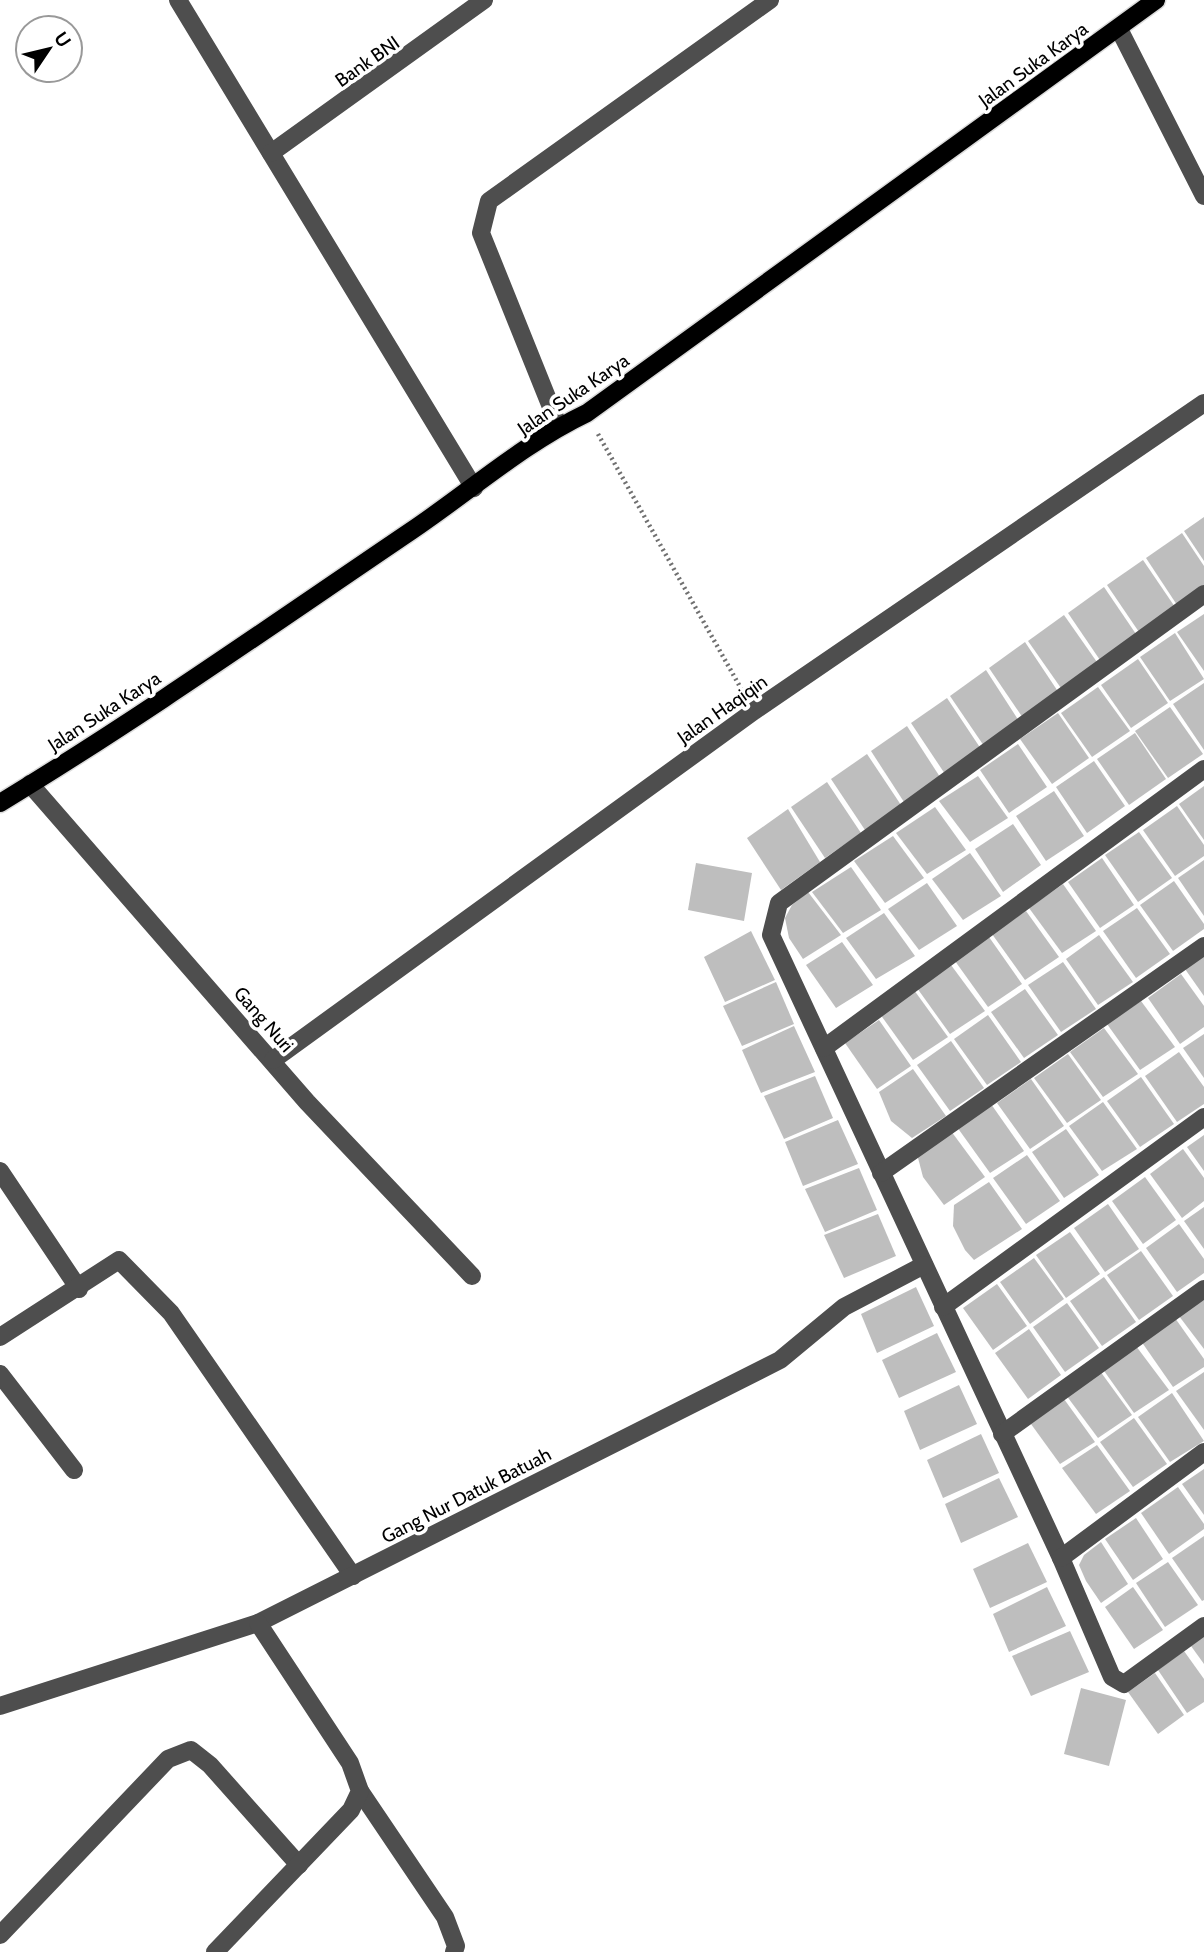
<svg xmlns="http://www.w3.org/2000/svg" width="1204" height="1952" font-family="Cabin,sans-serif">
	<rect width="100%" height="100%" fill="#fff"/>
	<g fill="#bebebe">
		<path d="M1204,517V561L1184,531Z"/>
		<path d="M1182,533L1204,566V591L1179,608L1146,558Z"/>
		<path d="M1143,560L1177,610L1141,635L1107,585Z"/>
		<path d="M1104,587L1138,637L1102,663L1068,613Z"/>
		<path d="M1204,614V671L1177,632Z"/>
		<path d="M1064,615L1099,665L1063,691L1028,641Z"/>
		<path d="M1175,633L1204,679L1170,701L1140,657Z"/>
		<path d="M1025,642L1059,693L1023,718L989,668Z"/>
		<path d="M1138,659L1168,703L1131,728L1101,685Z"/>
		<path d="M986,670L1019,721L984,746L950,696Z"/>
		<path d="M1204,683V750L1173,704Z"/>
		<path d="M1098,687L1130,731L1092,757L1061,713Z"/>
		<path d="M947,698L981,749L945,774L911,723Z"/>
		<path d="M1170,707L1203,754L1168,778L1135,731Z"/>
		<path d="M1058,713L1089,758L1052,784L1020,739Z"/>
		<path d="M907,726L940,777L904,802L871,751Z"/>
		<path d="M1135,733L1166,779L1129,805L1097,759Z"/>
		<path d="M1018,744L1047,787L1009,813L980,770Z"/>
		<path d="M867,754L901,805L865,830L831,779Z"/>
		<path d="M1094,761L1125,806L1087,833L1056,787Z"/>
		<path d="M978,776L1008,818L970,842L939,801Z"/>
		<path d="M827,782L861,833L825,858L791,807Z"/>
		<path d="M1204,786V840L1179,804Z"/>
		<path d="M1054,791L1084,836L1046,861L1016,816Z"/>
		<path d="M1177,806L1204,845V856L1175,876L1143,830Z"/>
		<path d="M935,807L966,850L927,874L896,833Z"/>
		<path d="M788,809L820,862L781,890L747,838Z"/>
		<path d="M1013,824L1041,865L1003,892L975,849Z"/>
		<path d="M1139,832L1172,878L1138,902L1105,855Z"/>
		<path d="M893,836L924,878L885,903L854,861Z"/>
		<path d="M970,853L1001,896L963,920L932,879Z"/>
		<path d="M1102,858L1134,905L1100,928L1068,882Z"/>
		<path d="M1204,860V916L1178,878Z"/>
		<path d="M696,863L752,873L744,921L688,910Z"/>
		<path d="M851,867L881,910L843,933L812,892Z"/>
		<path d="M1174,881L1204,924V929L1173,951L1140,905Z"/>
		<path d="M927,883L957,926L919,950L888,909Z"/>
		<path d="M1063,884L1096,931L1062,953L1029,908Z"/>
		<path d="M808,892L841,935L803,959L789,938L785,918L792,905Z"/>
		<path d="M1137,908L1170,954L1136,978L1103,931Z"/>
		<path d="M1026,911L1059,957L1025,980L992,934Z"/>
		<path d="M884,913L915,956L876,979L846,938Z"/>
		<path d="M751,931L775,980L725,1002L704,957Z"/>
		<path d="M1099,935L1133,982L1098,1005L1066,959Z"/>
		<path d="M989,937L1022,984L988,1007L955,961Z"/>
		<path d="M842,942L873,985L836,1008L806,965Z"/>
		<path d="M1204,956V996L1185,969Z"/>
		<path d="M1063,962L1096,1009L1061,1032L1028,985Z"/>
		<path d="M951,965L985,1011L950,1034L917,988Z"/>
		<path d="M1181,974L1204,1006V1027L1180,1044L1148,998Z"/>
		<path d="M776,982L794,1024L742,1046L723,1006Z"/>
		<path d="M1025,989L1058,1035L1024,1058L991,1012Z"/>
		<path d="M914,990L948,1037L913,1060L880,1014Z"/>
		<path d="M1141,1001L1175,1047L1140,1070L1107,1024Z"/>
		<path d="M988,1015L1021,1062L987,1085L954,1039Z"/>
		<path d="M879,1020L911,1066L877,1089L845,1043Z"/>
		<path d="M794,1026L815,1072L761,1093L742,1050Z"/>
		<path d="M1104,1028L1138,1074L1103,1097L1070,1052Z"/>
		<path d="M1204,1034V1078L1183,1048Z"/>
		<path d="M951,1041L984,1088L950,1111L917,1065Z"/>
		<path d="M1179,1052L1204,1087V1104L1177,1122L1145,1076Z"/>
		<path d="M1068,1054L1101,1100L1067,1123L1034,1078Z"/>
		<path d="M913,1069L946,1116L912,1138L891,1121L879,1092Z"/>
		<path d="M815,1076L833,1118L784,1139L764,1096Z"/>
		<path d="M1141,1077L1174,1124L1140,1147L1107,1101Z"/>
		<path d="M1031,1079L1064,1126L1030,1149L997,1103Z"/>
		<path d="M1103,1102L1137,1149L1102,1171L1069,1126Z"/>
		<path d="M991,1104L1024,1151L990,1173L957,1127Z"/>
		<path d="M838,1120L858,1164L803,1186L785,1142Z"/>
		<path d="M1066,1129L1099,1175L1064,1198L1032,1152Z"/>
		<path d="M951,1131L985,1177L944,1205L923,1177L917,1154Z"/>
		<path d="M1204,1135V1171L1187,1147Z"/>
		<path d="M1183,1149L1204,1178V1201L1182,1218L1150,1174Z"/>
		<path d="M1027,1155L1060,1201L1026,1224L993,1178Z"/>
		<path d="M859,1168L877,1210L825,1232L805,1189Z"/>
		<path d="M1145,1177L1176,1220L1143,1244L1112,1201Z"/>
		<path d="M989,1182L1022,1229L974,1260L965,1250L953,1226L954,1205Z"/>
		<path d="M1108,1204L1139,1249L1105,1272L1074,1228Z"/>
		<path d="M1204,1207V1249L1184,1221Z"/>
		<path d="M878,1214L896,1256L844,1278L824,1235Z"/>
		<path d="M1179,1224L1204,1259V1273L1177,1292L1146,1248Z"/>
		<path d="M1070,1232L1100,1274L1066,1298L1036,1255Z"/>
		<path d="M1141,1251L1173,1296L1139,1320L1107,1275Z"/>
		<path d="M1034,1258L1064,1299L1030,1324L1000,1282Z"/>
		<path d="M1104,1277L1136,1322L1102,1346L1070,1301Z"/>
		<path d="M997,1284L1027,1326L993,1350L963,1308Z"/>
		<path d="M916,1287L934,1326L877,1353L861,1314Z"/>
		<path d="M1204,1298V1349L1179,1316Z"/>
		<path d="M1067,1303L1099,1348L1065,1372L1033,1327Z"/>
		<path d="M1175,1318L1204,1359V1367L1173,1387L1141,1341Z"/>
		<path d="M1029,1329L1061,1375L1028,1399L995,1353Z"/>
		<path d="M937,1333L956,1372L899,1398L882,1360Z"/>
		<path d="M1136,1346L1169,1390L1134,1413L1102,1368Z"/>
		<path d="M1100,1371L1132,1415L1098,1438L1066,1395Z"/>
		<path d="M1204,1372V1430L1176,1391Z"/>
		<path d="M959,1385L977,1424L920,1450L904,1411Z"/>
		<path d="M1172,1393L1204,1441L1170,1462L1138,1417Z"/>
		<path d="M1064,1399L1095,1442L1060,1464L1031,1424Z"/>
		<path d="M1134,1418L1167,1464L1133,1487L1100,1442Z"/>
		<path d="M981,1434L999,1473L943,1498L927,1460Z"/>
		<path d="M1097,1445L1130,1491L1096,1514L1062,1468Z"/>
		<path d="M1204,1469V1515L1182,1484Z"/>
		<path d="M999,1478L1018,1517L961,1543L945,1504Z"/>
		<path d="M1178,1487L1204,1524V1529L1169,1554L1141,1513Z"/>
		<path d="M1136,1518L1163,1559L1133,1580L1105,1539Z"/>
		<path d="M1204,1536V1600L1202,1601L1172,1558Z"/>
		<path d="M1101,1542L1128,1584L1101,1603L1086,1581L1079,1565L1084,1555Z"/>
		<path d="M1028,1543L1047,1582L990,1608L973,1569Z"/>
		<path d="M1168,1562L1198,1605L1165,1627L1136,1583Z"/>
		<path d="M1047,1587L1066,1626L1009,1652L993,1614Z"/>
		<path d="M1133,1587L1163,1630L1134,1649L1105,1607Z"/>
		<path d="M1070,1631L1089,1672L1031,1696L1012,1656Z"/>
		<path d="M1204,1636V1664L1191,1646Z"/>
		<path d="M1184,1651L1204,1679V1702L1187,1713L1158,1670Z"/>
		<path d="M1155,1673L1184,1715L1158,1734L1128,1692Z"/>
		<path d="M1081,1688L1126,1700L1109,1766L1064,1754Z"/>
	</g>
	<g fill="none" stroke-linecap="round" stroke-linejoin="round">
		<defs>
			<path id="major" d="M0,803C140,718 275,623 411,531C469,492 524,443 587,413L1156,0"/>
		</defs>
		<use href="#major" stroke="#dbdbdb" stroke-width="21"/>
		<path stroke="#707070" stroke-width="4.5" stroke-dasharray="2 3.5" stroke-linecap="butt" d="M598,434L743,692"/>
		<g stroke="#4e4e4e" stroke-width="18">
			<path d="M178,0L474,488"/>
			<path d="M1119,29L1204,196"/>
			<path d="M271,153L484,0"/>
			<path d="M559,427L481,233L489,201L770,0"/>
			<path d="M1204,594L779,903L771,935L1061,1558L1112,1677L1124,1684L1204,1626"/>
			<path d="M30,784L307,1102L472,1276"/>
			<path d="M824,1048L1204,769"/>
			<path d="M273,1060L754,711L1204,403"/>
			<path d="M0,1171L79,1289"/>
			<path d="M881,1173L1204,946"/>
			<path d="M943,1307L1204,1117"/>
			<path d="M0,1337L119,1260L171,1313L353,1576"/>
			<path d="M0,1374L74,1470"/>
			<path d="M1002,1434L1204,1289"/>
			<path d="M1061,1558L1204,1452"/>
			<path d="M0,1706L258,1623L780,1360L844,1307L924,1265"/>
			<path d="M360,1791L445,1917L456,1946L454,1952"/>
			<path d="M0,1935L168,1759L191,1750L210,1765L299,1865"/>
			<path d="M215,1952L351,1810L360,1791L350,1763L258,1623"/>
		</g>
		<use href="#major" stroke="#000" stroke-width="18"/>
	</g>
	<g text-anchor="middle" stroke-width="7" stroke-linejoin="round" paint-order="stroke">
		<g font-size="19" fill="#000" stroke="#fff">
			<text transform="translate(367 61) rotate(-35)" y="7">Bank BNI</text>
			<text transform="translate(1033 64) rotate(-36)" y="7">Jalan Suka Karya</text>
			<text transform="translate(573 394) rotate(-34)" y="7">Jalan Suka Karya</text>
			<text transform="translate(722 709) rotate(-35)" y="7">Jalan Haqiqin</text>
			<text transform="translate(104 711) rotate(-33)" y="7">Jalan Suka Karya</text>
			<text transform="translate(264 1019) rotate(49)" y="7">Gang Nuri</text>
			<text transform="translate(466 1495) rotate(-27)" y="7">Gang Nur Datuk Batuah</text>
		</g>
	</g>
	<g transform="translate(49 49) rotate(55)"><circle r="33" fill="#ffffff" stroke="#999999" stroke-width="2"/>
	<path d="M0-5L12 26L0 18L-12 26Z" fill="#000000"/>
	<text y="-10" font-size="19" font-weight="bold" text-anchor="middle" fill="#000000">U</text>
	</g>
</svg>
